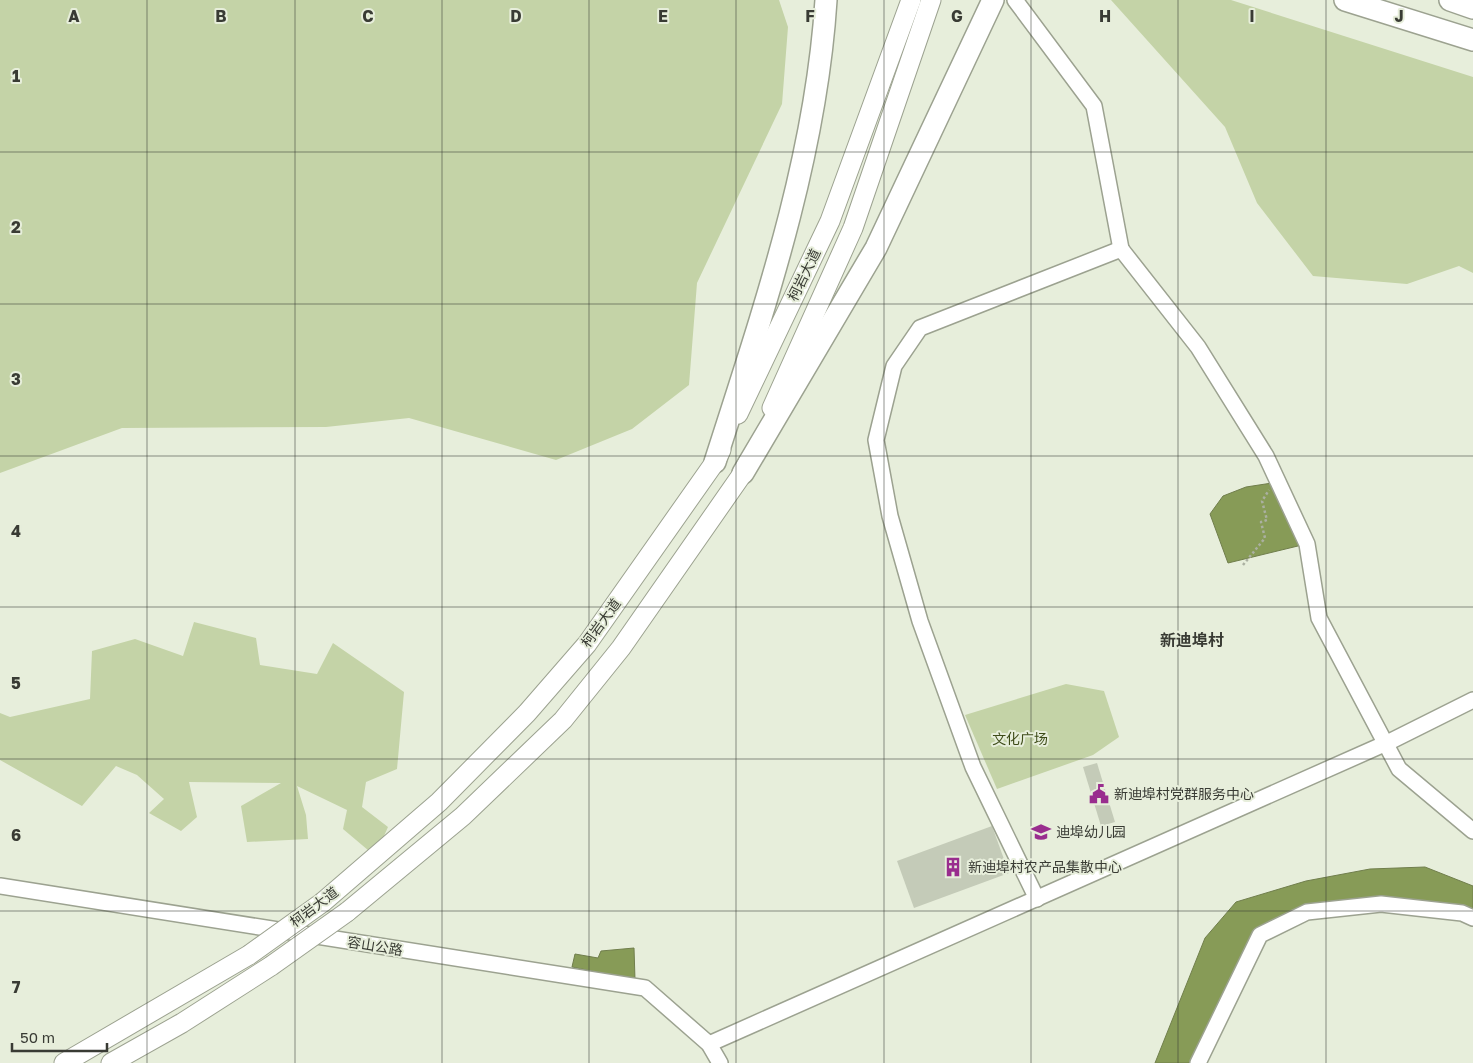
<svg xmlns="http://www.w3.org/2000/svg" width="1473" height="1063" font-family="'Golos Text','Noto Sans SC',sans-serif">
	<rect width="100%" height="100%" fill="#e7eedb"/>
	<g fill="#c4d3a7">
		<path d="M0,0H779L788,27L782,104L697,283L689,385L632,429L556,460L409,418L326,427L122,428L0,473Z"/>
		<path d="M1111,0H1231L1473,77V273L1459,266L1407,284L1313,276L1257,203L1225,127Z"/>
		<path d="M194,622L256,638L260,665L317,674L333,643L404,692L397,769L366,782L362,807L388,827L375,856L343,829L347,810L297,786L306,815L308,839L247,842L241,806L281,783L189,782L197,817L181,831L149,813L164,799L137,775L116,766L82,806L0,760V713L10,717L90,699L92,651L135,639L183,656Z"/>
		<path d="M1066,684L1104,691L1119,737L1093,755L997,789L965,715Z"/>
	</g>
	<g fill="#879b57" stroke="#707e4c">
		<path d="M1272,483L1302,545L1228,563L1210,514L1223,496L1246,487Z"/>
		<path d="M1425,867L1473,886V915L1381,901L1258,932L1195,1063H1155L1205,938L1236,902L1306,881L1370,869Z"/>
		<path d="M634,948L635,980L572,967L575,954L598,958L601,951Z"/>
	</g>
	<g fill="#c4cbb8">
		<path d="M1097,763L1115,822L1101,826L1083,767Z"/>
		<path d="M992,826L1009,873L914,908L897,861Z"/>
	</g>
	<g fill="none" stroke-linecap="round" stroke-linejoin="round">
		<defs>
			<g id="minor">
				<path d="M1015,0L1094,106L1121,249"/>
				<path d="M0,886L645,988L709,1044L720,1063"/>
				<path d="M1037,899L973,767L920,621L890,516L876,440L894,366L920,328L1121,249L1198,347L1266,456L1307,544L1319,618L1399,769L1473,831"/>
				<path d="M709,1044L1391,741L1473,700"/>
				<path d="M1198,1063L1260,935L1307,912L1381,904L1462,913L1473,918"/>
			</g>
			<g id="major">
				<path d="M772,408L853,228L931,0"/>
				<path d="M738,414L830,221L911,0"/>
				<path d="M323,902L439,802L527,713L587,644L715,462L721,450"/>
				<path d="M347,912L463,816L563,720L621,648L743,473L749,461"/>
				<path d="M64,1063L249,955"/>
				<path d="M111,1063L182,1023L271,966"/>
			</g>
			<g id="highway">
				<path d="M1345,0L1473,40"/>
				<path d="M1450,0L1473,8"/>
				<path d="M715,462C763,312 816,159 826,0"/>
				<path d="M743,473L876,248L993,0"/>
			</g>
		</defs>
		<use href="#minor" stroke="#9ca290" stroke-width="18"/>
		<use href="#major" stroke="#9ca290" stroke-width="21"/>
		<use href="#highway" stroke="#9ca290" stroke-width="24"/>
		<path stroke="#abb0a1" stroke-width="2.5" stroke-dasharray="2.5 2.5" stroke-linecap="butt" d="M1243,565L1265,538L1261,522L1267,520L1262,501L1269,490"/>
		<use href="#minor" stroke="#fff" stroke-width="15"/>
		<use href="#major" stroke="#fff" stroke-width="19"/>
		<use href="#highway" stroke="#fff" stroke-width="21"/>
		<defs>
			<g id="major-bridge">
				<path d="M249,955L323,902"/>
				<path d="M271,966L347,912"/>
			</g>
		</defs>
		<use href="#major-bridge" stroke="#9ca290" stroke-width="21" stroke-linecap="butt"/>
		<use href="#major-bridge" stroke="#fff" stroke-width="19"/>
	</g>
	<path fill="none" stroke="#393b34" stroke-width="1" stroke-opacity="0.55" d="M147,0V1063M295,0V1063M442,0V1063M589,0V1063M736,0V1063M884,0V1063M1031,0V1063M1178,0V1063M1326,0V1063M0,152H1473M0,304H1473M0,456H1473M0,607H1473M0,759H1473M0,911H1473"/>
	<defs>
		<symbol id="civic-bare" viewBox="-9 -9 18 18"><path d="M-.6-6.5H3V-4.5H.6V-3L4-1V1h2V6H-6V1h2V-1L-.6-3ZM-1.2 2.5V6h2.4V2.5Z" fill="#992d8e" stroke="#e7eedb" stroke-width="2.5" paint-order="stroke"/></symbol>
		<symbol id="school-bare" viewBox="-9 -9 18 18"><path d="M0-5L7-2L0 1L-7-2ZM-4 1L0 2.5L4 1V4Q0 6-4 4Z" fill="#992d8e" stroke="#e7eedb" stroke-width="2.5" paint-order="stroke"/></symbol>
		<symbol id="building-bare" viewBox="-9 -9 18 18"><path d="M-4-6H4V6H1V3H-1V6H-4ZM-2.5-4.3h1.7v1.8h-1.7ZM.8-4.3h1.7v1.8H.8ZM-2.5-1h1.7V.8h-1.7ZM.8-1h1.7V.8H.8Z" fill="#992d8e" stroke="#e7eedb" stroke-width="2.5" paint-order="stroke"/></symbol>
	</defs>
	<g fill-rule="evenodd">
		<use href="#civic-bare" x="1085" y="780" width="28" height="28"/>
		<use href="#school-bare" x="1027" y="818" width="28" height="28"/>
		<use href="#building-bare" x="939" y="853" width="28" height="28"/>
	</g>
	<g text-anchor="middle" stroke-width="4" stroke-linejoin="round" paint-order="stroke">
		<g font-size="14" fill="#393b34" stroke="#e7eedb">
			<text transform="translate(804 275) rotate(-64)" y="5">柯岩大道</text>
			<text transform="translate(601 623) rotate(-54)" y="5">柯岩大道</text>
			<text transform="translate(314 907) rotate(-37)" y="5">柯岩大道</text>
			<text transform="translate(375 946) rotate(9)" y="5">容山公路</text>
		</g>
		<g font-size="14" fill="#3d4b18" stroke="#e7eedb">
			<text x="1020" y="744">文化广场</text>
		</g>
		<g font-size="14" fill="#393b34" stroke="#e7eedb" text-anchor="start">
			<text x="1114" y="799">新迪埠村党群服务中心</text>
			<text x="1056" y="837">迪埠幼儿园</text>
			<text x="968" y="872">新迪埠村农产品集散中心</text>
		</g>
		<g font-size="16" font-weight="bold" fill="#393b34" stroke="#e7eedb">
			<text x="1192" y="646">新迪埠村</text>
		</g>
	</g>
	<g font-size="16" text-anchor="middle" font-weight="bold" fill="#393b34" stroke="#e7eedb" stroke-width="4" stroke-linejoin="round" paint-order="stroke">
		<text x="74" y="22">A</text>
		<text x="221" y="22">B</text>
		<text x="368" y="22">C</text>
		<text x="516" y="22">D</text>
		<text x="663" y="22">E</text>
		<text x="810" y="22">F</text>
		<text x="957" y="22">G</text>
		<text x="1105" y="22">H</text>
		<text x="1252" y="22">I</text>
		<text x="1399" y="22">J</text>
		<text x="16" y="82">1</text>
		<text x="16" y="233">2</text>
		<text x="16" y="385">3</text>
		<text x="16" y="537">4</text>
		<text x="16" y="689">5</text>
		<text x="16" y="841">6</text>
		<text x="16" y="993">7</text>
	</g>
	<path d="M12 1043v8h95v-8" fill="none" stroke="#393b34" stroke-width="2.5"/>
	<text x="20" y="1043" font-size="15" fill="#393b34" stroke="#e7eedb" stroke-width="4" paint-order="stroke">50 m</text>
</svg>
